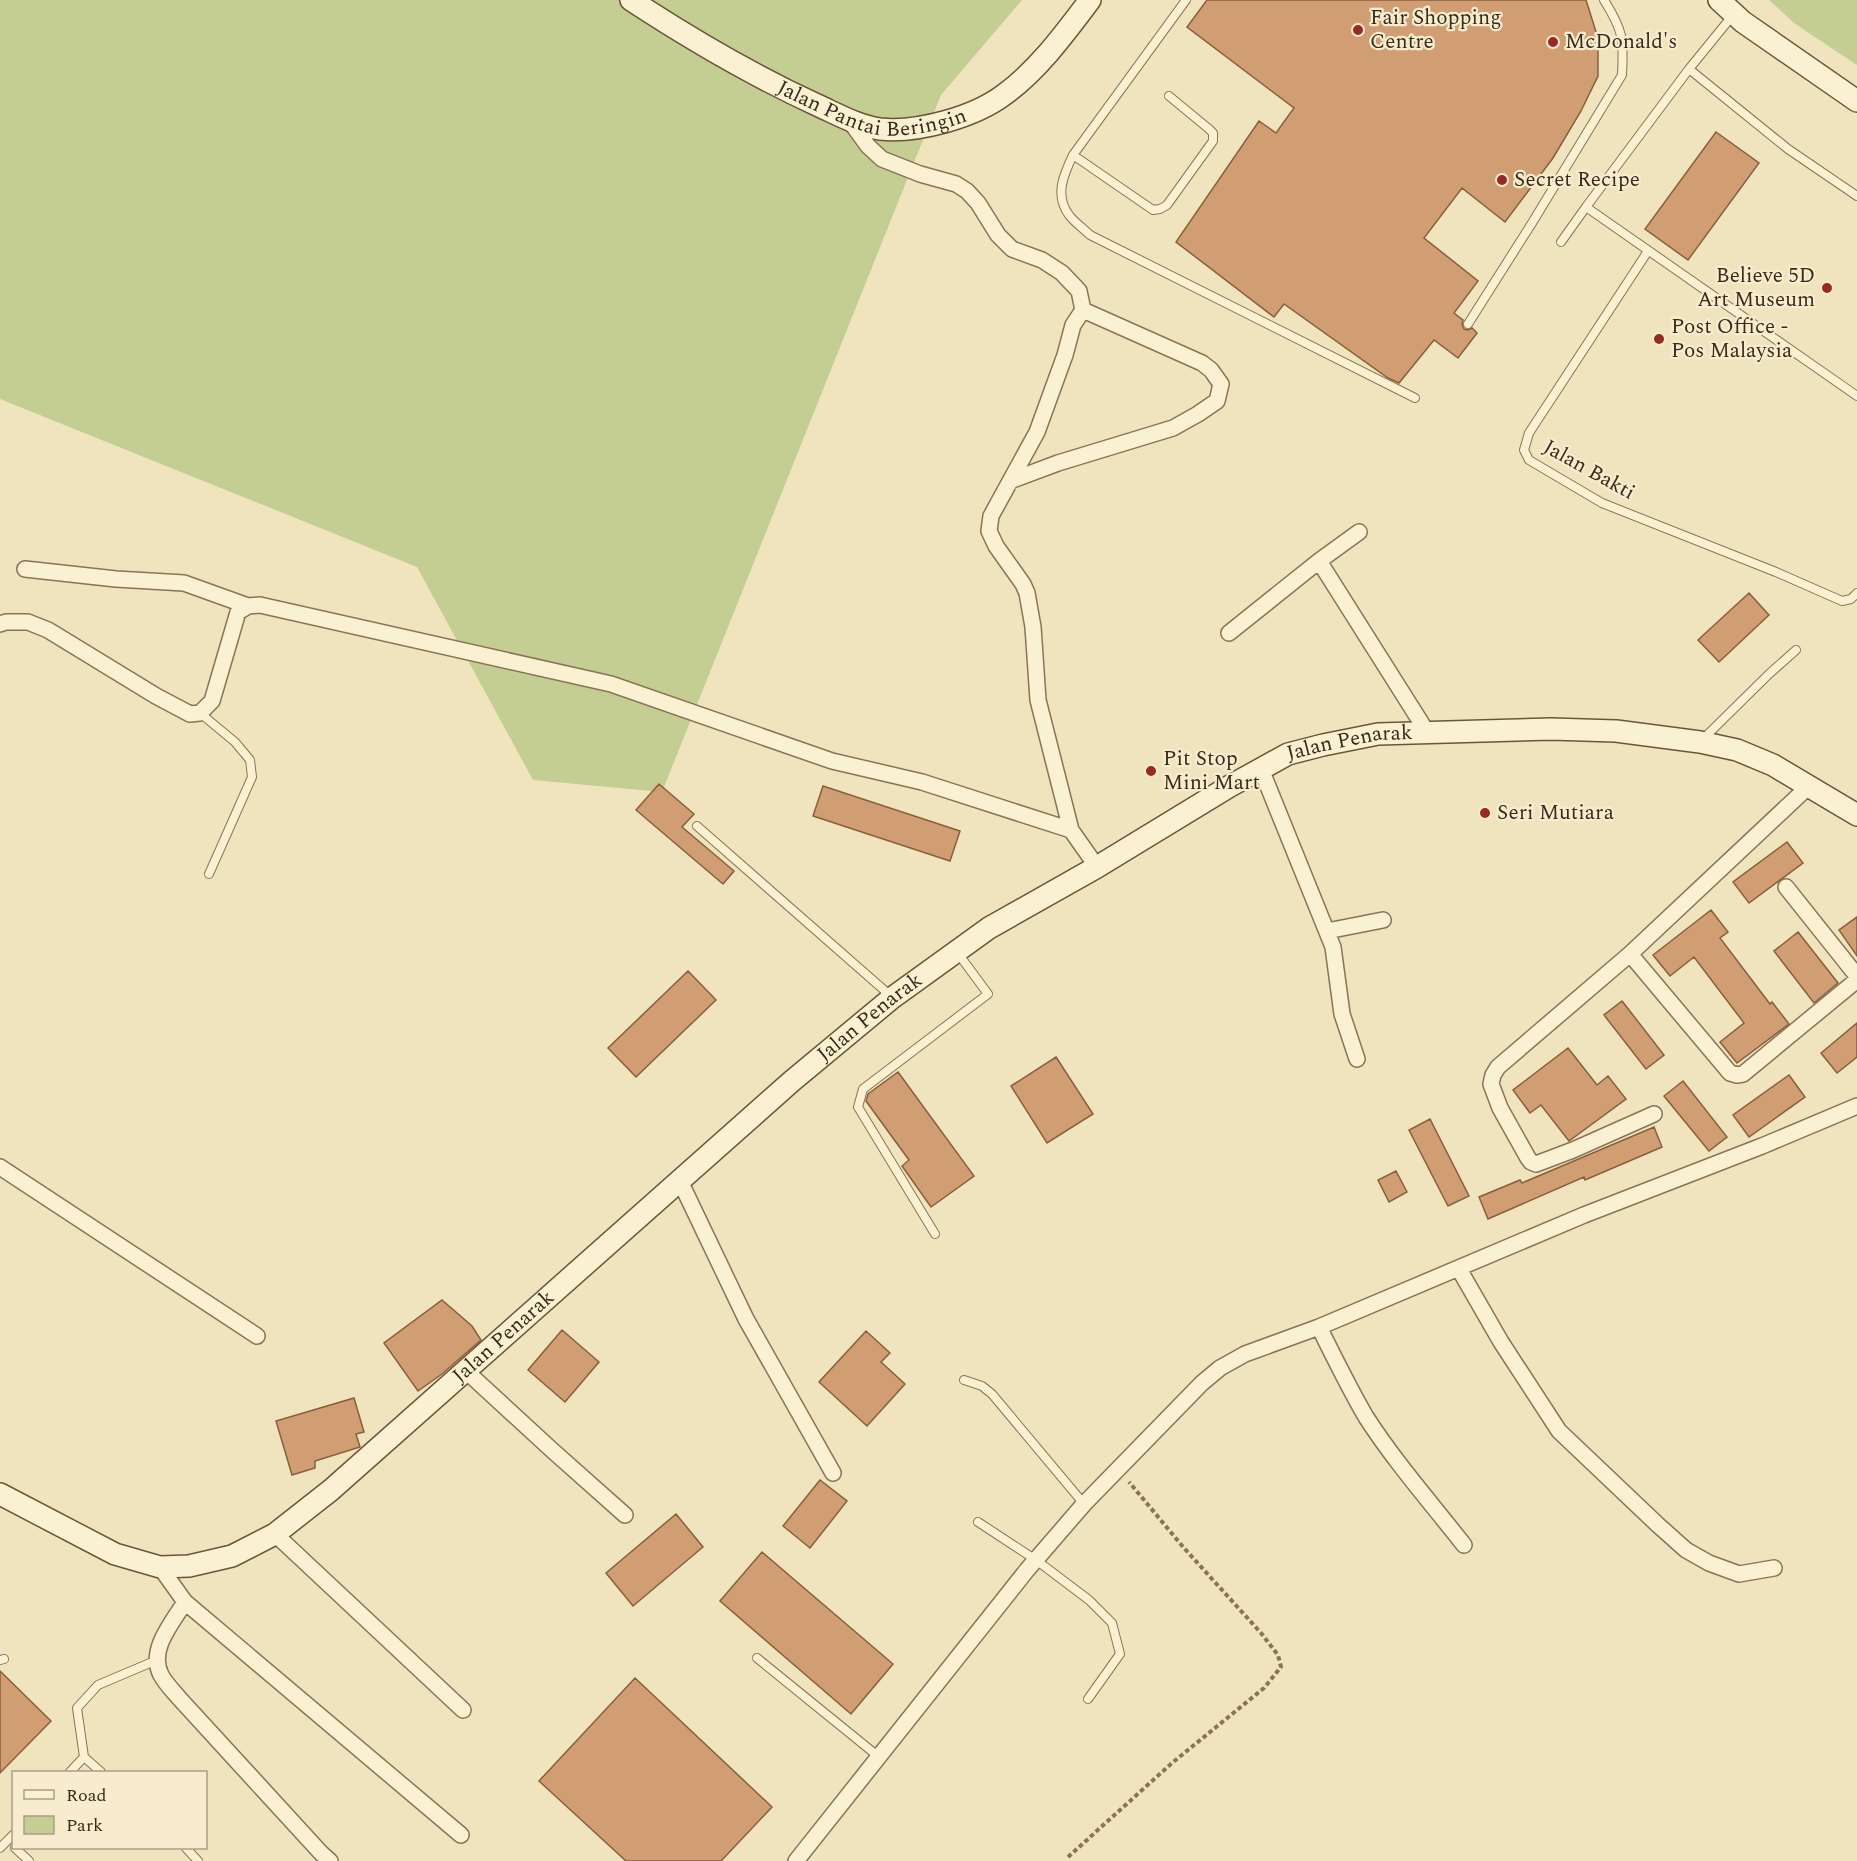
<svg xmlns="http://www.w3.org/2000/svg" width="1857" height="1861" font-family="Spectral,serif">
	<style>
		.green { fill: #c4ce92 }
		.building { fill: #d09e72; stroke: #895e3b; stroke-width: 1.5 }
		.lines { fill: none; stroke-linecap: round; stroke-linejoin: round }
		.lane-casing { stroke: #897456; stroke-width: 10 }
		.street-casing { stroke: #897456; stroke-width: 18 }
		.secondary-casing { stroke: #6b5539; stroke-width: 24 }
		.path { stroke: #897456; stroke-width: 4; stroke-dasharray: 4.5 3; stroke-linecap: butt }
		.lane { stroke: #faf0d2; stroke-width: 8 }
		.street { stroke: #faf0d2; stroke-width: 15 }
		.secondary { stroke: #faf0d2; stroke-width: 21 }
		.poi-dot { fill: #9b2923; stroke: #f7edce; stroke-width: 2 }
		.labels { text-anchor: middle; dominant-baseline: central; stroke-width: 4.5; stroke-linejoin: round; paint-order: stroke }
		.poi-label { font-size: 21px; fill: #382b1b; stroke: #f7edce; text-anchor: start }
		.street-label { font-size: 21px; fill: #382b1b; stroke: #f7edce }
	</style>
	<rect width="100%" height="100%" fill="#f0e4be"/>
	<!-- green -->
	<path class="green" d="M0 0H1022L941 95 662 792 533 780 417 567 0 399Z
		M1769 0H1857V65L1794 23Z"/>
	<!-- building -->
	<path class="building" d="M1207 0H1586L1598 38V76L1581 111 1553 158 1505 222 1462 188 1424 238 1478 281 1454 313 1463 320 1462 324 1464 329 1468 330 1472 328 1477 333 1458 358 1434 340 1399 383 1388 378 1284 304 1274 317 1176 242 1259 121 1276 133 1294 108 1187 27Z
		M1716 132 1759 163 1688 260 1645 229Z
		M1749 593 1769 615 1719 662 1698 640Z
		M659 784 694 814 682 827 734 871 723 884 636 810Z
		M823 786 960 831 950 861 813 816Z
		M1787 842 1803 863 1749 903 1733 882Z
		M1711 910 1728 932 1720 938 1770 1004 1772 1002 1789 1024 1737 1063 1720 1042 1744 1023 1694 957 1670 976 1653 955Z
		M1857 917V956L1839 930Z
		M1798 932 1838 983 1814 1003 1774 951Z
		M688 971 716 1000 636 1077 608 1048Z
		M1622 1001 1664 1055 1646 1069 1604 1015Z
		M1857 1023V1057L1837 1073 1821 1053Z
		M1568 1048 1597 1085 1608 1076 1626 1099 1569 1141 1541 1105 1530 1113 1513 1090Z
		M1056 1057 1093 1114 1047 1143 1011 1086Z
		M898 1072 974 1176 931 1207 902 1166 909 1160 866 1101 868 1094Z
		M1789 1075 1805 1097 1749 1137 1733 1115Z
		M1683 1081 1727 1137 1709 1151 1664 1096Z
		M1430 1119 1469 1196 1448 1206 1409 1130Z
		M1654 1127 1662 1147 1585 1180 1584 1177 1488 1219 1479 1197 1520 1180 1522 1183Z
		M1396 1171 1407 1192 1389 1202 1378 1180Z
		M442 1300 472 1326 481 1340 442 1374 418 1391 384 1343Z
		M562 1330 599 1362 565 1402 528 1370Z
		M866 1331 890 1353 881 1362 905 1384 867 1426 819 1382Z
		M354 1398 364 1432 356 1434 360 1447 315 1461V1468L292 1475 276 1421Z
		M820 1480 847 1501 810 1548 783 1526Z
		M676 1514 703 1547 633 1606 606 1573Z
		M762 1552 893 1664 851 1714 720 1601Z
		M0 1671 51 1721 0 1773Z
		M635 1678 772 1807 721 1861H626L539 1781Z"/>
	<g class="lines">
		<defs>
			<path id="lane" d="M1186 0 1073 155C1064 174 1054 195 1069 215 1074 222 1084 229 1090 235L1415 398
				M1689 69 1788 149 1857 196
				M1073 155 1153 210 1160 209 1167 205 1213 141V133L1209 129 1169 96
				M1586 207 1689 69 1733 15
				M1561 242 1586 207 1857 396
				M1648 251 1529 433 1524 450 1529 460 1602 503 1776 572 1842 601 1851 599 1857 593
				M1468 324 1532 223 1622 75C1624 39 1623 30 1604 0
				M200 713 235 742 250 760 252 777 209 874
				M1702 740 1769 674 1796 650
				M697 826 892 997
				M935 1234 858 1107 863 1089 988 994 957 952
				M964 1380 982 1386 992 1394 1084 1504
				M978 1522 1036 1560 1089 1600 1112 1623 1120 1654 1088 1699
				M757 1658 879 1757
				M0 1660 4 1659
				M70 1772 84 1757
				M101 1772 84 1757 77 1708 98 1685 157 1660
				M0 1848 14 1834
				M15 1848 29 1861
				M186 1848 198 1861"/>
			<path id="street" d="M850 121 868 146 882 159 920 174 956 184 967 191 978 203 998 235 1012 249 1042 260 1062 273 1079 291 1083 310 1073 325 1065 355 1037 432 991 516 989 531 996 546 1023 584 1027 593 1033 627 1038 700 1071 830 1097 867
				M1010 481 1058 463 1173 428 1198 414 1217 401 1221 384 1211 370 1202 363 1083 310
				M1319 561 1427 732
				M25 569 116 579 184 583 248 606
				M0 624 6 622H28L48 630 156 696 190 714 200 713 212 701 238 612 248 606 260 605 611 684 832 761 922 782 1071 830
				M1229 633 1319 561 1359 532
				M1261 769 1333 947 1342 1014 1357 1059
				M1786 887 1857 976
				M1327 931 1383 920
				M1630 954 1730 1073 1737 1075 1743 1074 1857 980
				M1654 1114 1573 1150 1536 1164 1531 1162 1528 1158 1500 1108 1491 1084 1493 1075 1498 1067 1630 954 1809 786
				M0 1167 257 1336
				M680 1181 746 1319 833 1473
				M1459 1269 1501 1342 1559 1431 1658 1525 1686 1550 1709 1563 1739 1574 1774 1568
				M1319 1327C1334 1357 1349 1388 1366 1417 1395 1462 1431 1503 1464 1545
				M466 1371 553 1451 625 1515
				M275 1534 463 1710
				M160 1567 185 1602 461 1835
				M185 1602C172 1623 148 1650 161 1675 166 1684 173 1691 179 1698L321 1853 330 1861
				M796 1861 1027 1570 1084 1504 1202 1383 1220 1368 1245 1354 1319 1327 1584 1215 1762 1146 1857 1106"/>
			<g id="secondary">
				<path id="s1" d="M631 0C689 38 754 76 817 105 837 114 858 126 880 129 918 133 975 117 1005 94 1039 69 1065 33 1090 0"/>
				<path d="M1719 0 1743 22 1857 101"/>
				<path id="s2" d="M0 1494 115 1554 160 1567 189 1566 232 1556 275 1534 331 1490 792 1081 892 998 989 928 1097 867 1230 786 1288 754 1323 745 1378 734 1551 729 1616 731 1700 742 1737 750 1773 765 1857 815"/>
			</g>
		</defs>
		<!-- lane casing -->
		<use href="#lane" class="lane-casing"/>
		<!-- street casing -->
		<use href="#street" class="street-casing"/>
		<!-- secondary casing -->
		<use href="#secondary" class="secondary-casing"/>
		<!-- path -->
		<path class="path" d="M1068 1857 1172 1763 1264 1688 1281 1667 1278 1655 1261 1633 1184 1548 1129 1482"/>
		<!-- lane -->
		<use href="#lane" class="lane"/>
		<!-- street -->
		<use href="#street" class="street"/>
		<!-- secondary -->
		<use href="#secondary" class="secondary"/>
	</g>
	<!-- markers -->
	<g class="poi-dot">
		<circle cx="1358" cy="30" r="6"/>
		<circle cx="1553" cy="42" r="6"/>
		<circle cx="1502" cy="180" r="6"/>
		<circle cx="1827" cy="288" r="6"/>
		<circle cx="1659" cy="339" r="6"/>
		<circle cx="1151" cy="771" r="6"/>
		<circle cx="1485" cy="813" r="6"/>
	</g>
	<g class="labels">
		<!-- poi labels -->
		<g class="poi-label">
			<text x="1370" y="18">Fair Shopping<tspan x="1370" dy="24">Centre</tspan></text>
			<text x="1565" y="42">McDonald's</text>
			<text x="1514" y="180">Secret Recipe</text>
			<text x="1815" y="276" text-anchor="end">Believe 5D<tspan x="1815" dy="24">Art Museum</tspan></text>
			<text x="1671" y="327">Post Office -<tspan x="1671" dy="24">Pos Malaysia</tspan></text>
			<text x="1163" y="759">Pit Stop<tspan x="1163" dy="24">Mini Mart</tspan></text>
			<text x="1497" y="813">Seri Mutiara</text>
		</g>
		<!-- street labels -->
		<g class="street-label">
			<text stroke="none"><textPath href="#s1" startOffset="270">Jalan Pantai Beringin</textPath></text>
			<text transform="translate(1589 470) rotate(29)">Jalan Bakti</text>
			<text stroke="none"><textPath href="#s2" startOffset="1644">Jalan Penarak</textPath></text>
			<text stroke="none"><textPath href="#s2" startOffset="1086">Jalan Penarak</textPath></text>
			<text stroke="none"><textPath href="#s2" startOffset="600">Jalan Penarak</textPath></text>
		</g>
	</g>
	<!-- legend -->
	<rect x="12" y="1771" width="195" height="78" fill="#f7edce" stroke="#ab9f86" stroke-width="1.5"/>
	<rect x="24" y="1790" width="30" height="9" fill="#faf0d2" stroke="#ab9f86" stroke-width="1.5"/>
	<text x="66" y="1801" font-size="18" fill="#382b1b">Road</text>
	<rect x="24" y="1816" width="30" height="18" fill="#c4ce92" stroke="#ab9f86" stroke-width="1.5"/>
	<text x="66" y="1831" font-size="18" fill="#382b1b">Park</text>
</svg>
